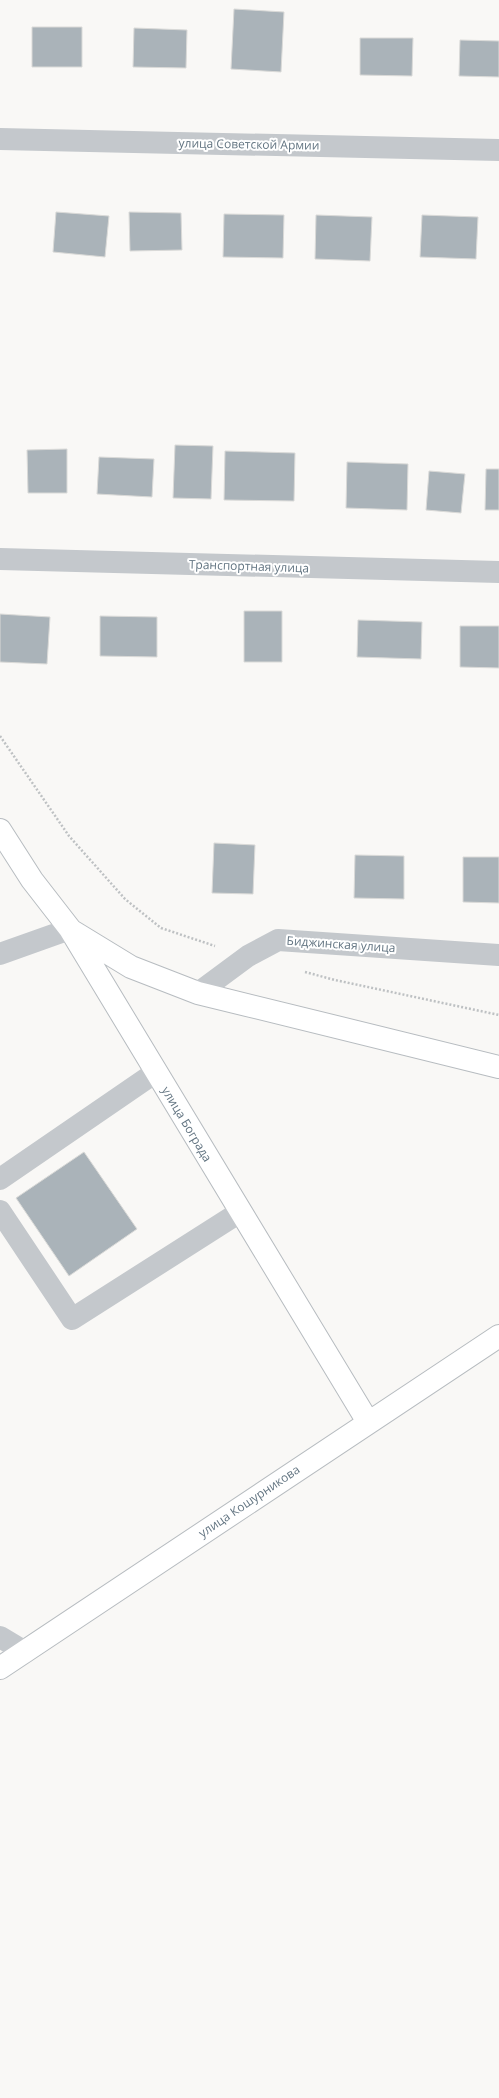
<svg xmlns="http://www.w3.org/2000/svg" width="499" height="2098" font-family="'Open Sans',sans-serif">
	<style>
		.building { fill: #aab3b9; stroke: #dadad8 }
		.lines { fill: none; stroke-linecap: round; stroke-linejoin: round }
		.major-casing { stroke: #b7bcc0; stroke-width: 24 }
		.path { stroke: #bec1c3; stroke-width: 2.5; stroke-dasharray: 2 2; stroke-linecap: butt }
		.minor { stroke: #c4c8cc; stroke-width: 22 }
		.major { stroke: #fff; stroke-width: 22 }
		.labels { text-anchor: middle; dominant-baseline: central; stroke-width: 4; stroke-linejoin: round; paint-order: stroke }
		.street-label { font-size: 12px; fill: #637582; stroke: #fff }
	</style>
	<rect width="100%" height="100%" fill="#f9f8f6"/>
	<!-- building -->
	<path class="building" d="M234 9 284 12 281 72 231 69Z
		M32 27H82V67H32Z
		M134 28 187 30 186 68 133 67Z
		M360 38H413L412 76 360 75Z
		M460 40 499 41V77L459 76Z
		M56 212 109 216 105 257 53 252Z
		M129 212 181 213 182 250 130 251Z
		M224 214 284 215 283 258 223 257Z
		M316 215 372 217 370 261 315 259Z
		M422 215 478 217 476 259 420 257Z
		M175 445 213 446 211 499 173 498Z
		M67 449V493H28L27 450Z
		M225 451 295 453 294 501 224 500Z
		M99 457 154 459 152 497 97 494Z
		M347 462 408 464 407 510 346 508Z
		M486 469H499V510H485Z
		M429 471 465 474 461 513 426 510Z
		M244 611H282V662H244Z
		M0 614 50 617 47 664 0 662Z
		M100 616 157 617V657L100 656Z
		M358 620 422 622 421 659 357 657Z
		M460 626H499V668L460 667Z
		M214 843 255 845 253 894 212 893Z
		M355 855 404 856V899L354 898Z
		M463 857H499V903L463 902Z
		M84 1152 137 1229 69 1276 16 1198Z"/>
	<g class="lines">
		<defs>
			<path id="major" d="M0 830 32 880 70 929 368 1422
				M72 931 131 967 198 993 499 1067
				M0 1668 499 1336"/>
		</defs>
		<!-- major casing -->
		<use href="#major" class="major-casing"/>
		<!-- path -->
		<path class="path" d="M0 736 69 836 125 899 161 928 215 946
			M305 972 335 980 499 1015"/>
		<!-- minor -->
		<path class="minor" d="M0 139 499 150
			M0 559 499 572
			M0 954 70 929
			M198 993 248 956 278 940 499 955
			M0 1179 156 1072
			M0 1211 72 1319 240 1212
			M0 1637 25 1652"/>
		<!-- major -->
		<use href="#major" class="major"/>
	</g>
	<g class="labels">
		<!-- street labels -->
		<g class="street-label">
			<text transform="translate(249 144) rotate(1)">улица Советской Армии</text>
			<text transform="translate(249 566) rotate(2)">Транспортная улица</text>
			<text transform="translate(341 944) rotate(4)">Биджинская улица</text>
			<text transform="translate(187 1124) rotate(59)">улица Бограда</text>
			<text transform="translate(249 1501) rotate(-34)">улица Кошурникова</text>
		</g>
	</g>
</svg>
